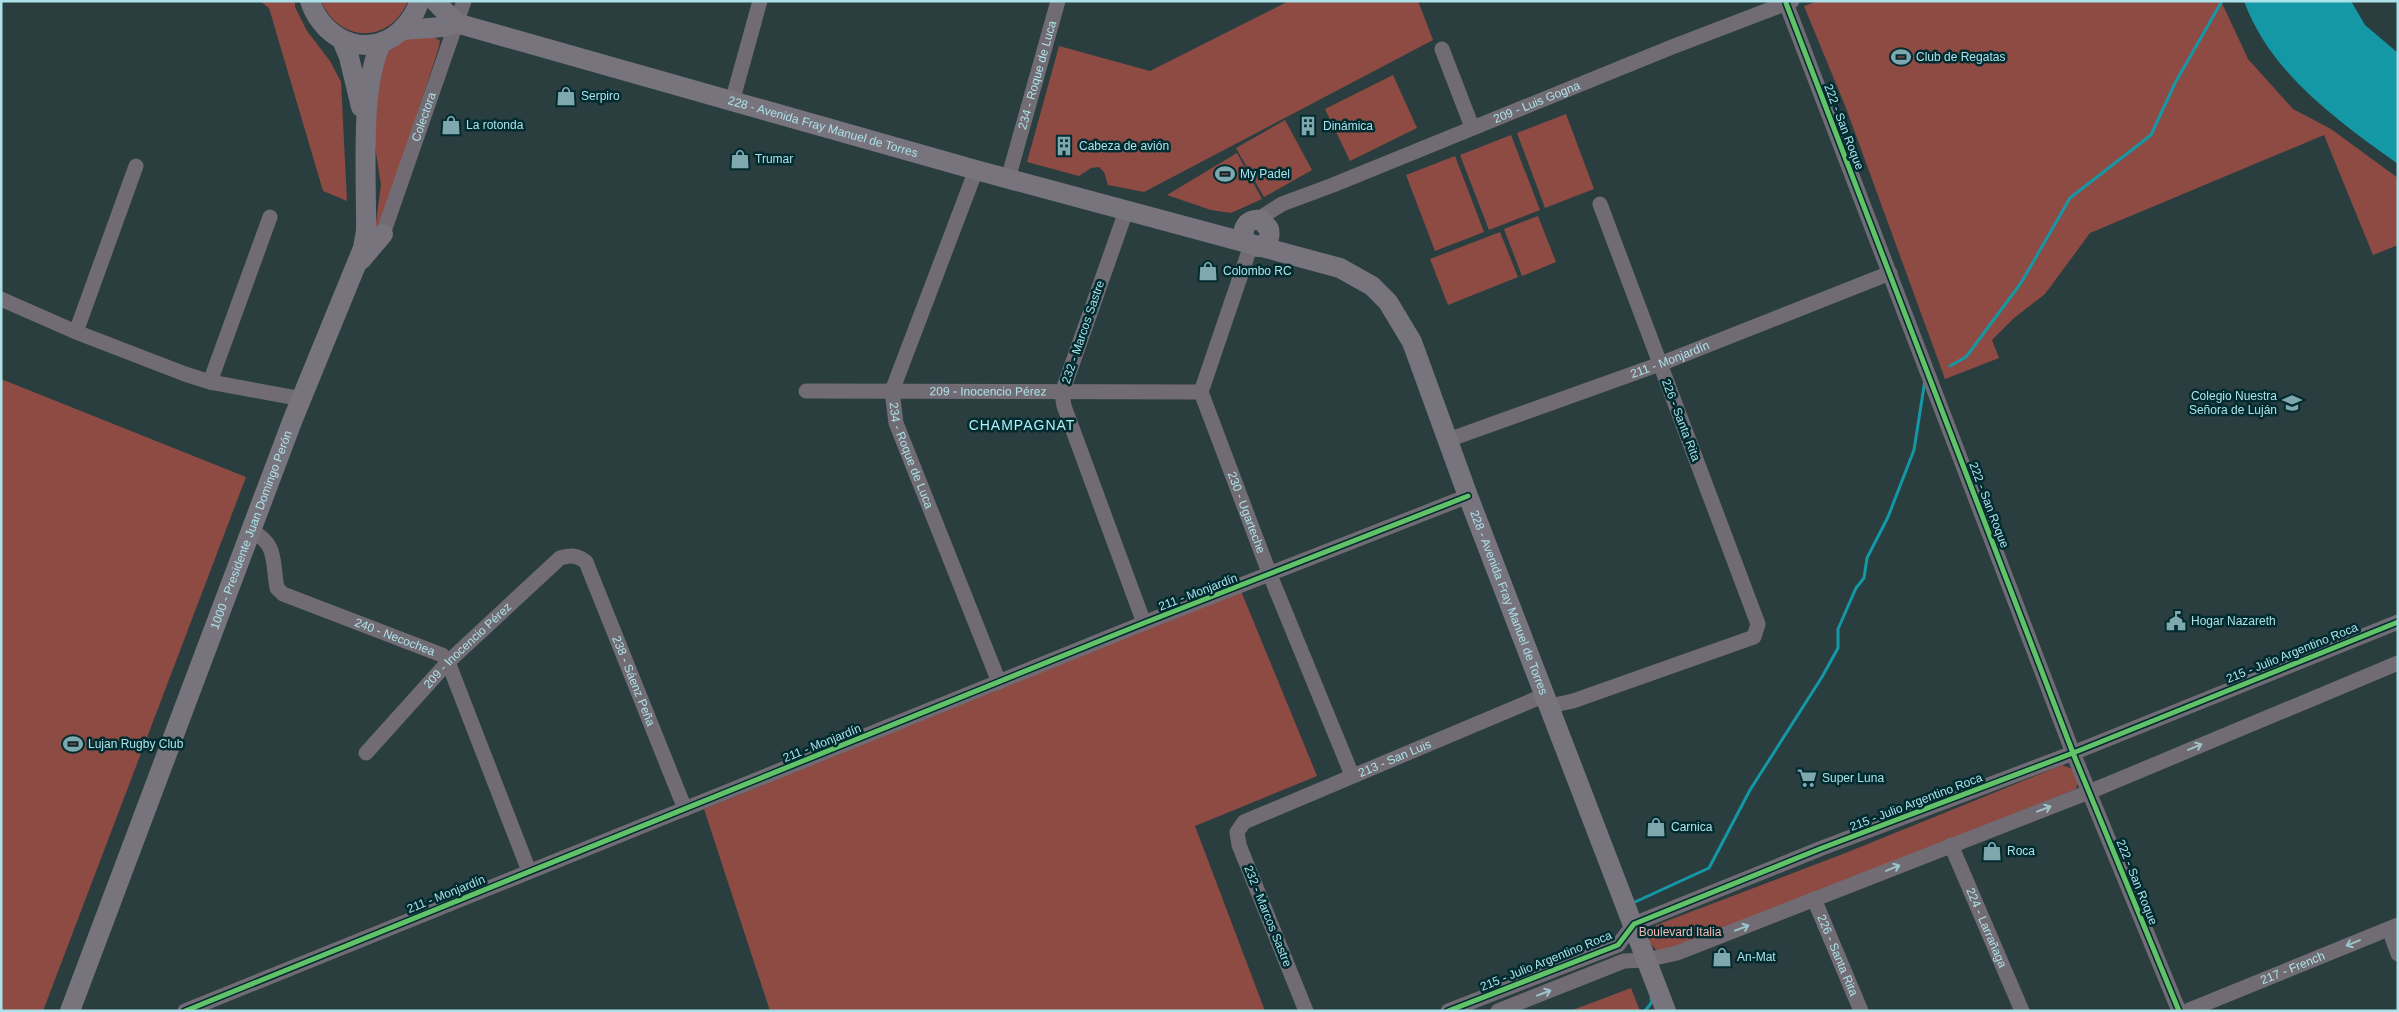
<svg xmlns="http://www.w3.org/2000/svg" width="2399" height="1012" font-family="Helvetica,sans-serif">
	<style>
		.green { fill: #8d4b44 }
		.water { fill: #1498a6 }
		.lines { fill: none; stroke-linecap: round; stroke-linejoin: round }
		.stream { stroke: #1498a6; stroke-width: 3 }
		.minor { stroke: #716c74; stroke-width: 15 }
		.major { stroke: #78747e; stroke-width: 20 }
		.cycleway-casing { stroke: #022b30; stroke-width: 8 }
		.cycleway { stroke: #61c268; stroke-width: 5 }
		.oneway { stroke: #9dc4cb }
		.labels { text-anchor: middle; dominant-baseline: central; stroke-width: 5; stroke-linejoin: round; paint-order: stroke }
		.poi-label { font-size: 12px; fill: #ace1e8; stroke: #022b30; text-anchor: start }
		.street-label { font-size: 12px; fill: #ace1e8; stroke: #022b30 }
		.park-label { font-size: 12px; fill: #f2bab2; stroke: #022b30 }
		.neighbourhood-label { font-size: 14px; letter-spacing: 1px; fill: #aeeff8; stroke: #022b30 }
	</style>
	<rect width="100%" height="100%" fill="#2a3e40"/>
	<!-- green -->
	<path class="green" d="M260 1H295V7L307 31 330 61 341 82 347 201 323 191 269 8Z
		M321 1H408C390 44 340 44 321 1Z
		M1289 1H1418L1433 40 1144 192 1108 185 1104 172 1099 167 1091 168 1079 176 1027 162 1059 46 1150 71Z
		M1818 1H2221L2248 59 2293 109 2331 129 2398 178V245L2373 255 2324 135 2090 233 2045 294 2014 318 1992 340 1999 358 1945 379 1846 108 1804 6Z
		M432 35 440 41 438 50 378 234 375 229 381 185 373 133 376 72 395 40Z
		M1393 75 1417 128 1350 161 1325 109Z
		M1566 114 1594 189 1545 208 1517 133Z
		M1285 120 1312 170 1264 197 1236 148Z
		M1511 135 1540 210 1489 230 1460 155Z
		M1237 153 1262 199 1231 213 1211 210 1167 195Z
		M1455 156 1484 232 1435 251 1406 175Z
		M1538 216 1556 262 1522 276 1504 229Z
		M1500 232 1518 277 1448 305 1430 259Z
		M1 379 246 477 43 1011H1Z
		M1241 591 1317 776 1195 826 1265 1011H770L704 809Z
		M2062 765 2073 769 2078 783 2076 789 1672 951 1658 952 1649 942 1650 933 1656 925 1843 854Z
		M1631 988 1640 1011H1570Z"/>
	<!-- water -->
	<path class="water" d="M2244 1H2351L2365 25 2398 53V164C2338 121 2270 73 2244 1Z"/>
	<g class="lines">
		<!-- stream -->
		<path class="stream" d="M1950 366 1966 357 2021 283 2070 198 2151 135 2175 83 2222 1
			M1635 902 1709 868 1750 790 1822 677 1838 648V629L1856 588 1864 578 1867 558 1888 517 1914 450 1925 380
			M1645 1011 1652 1002 1651 999"/>
		<!-- minor -->
		<g class="minor">
			<path d="M1786 3 2073 753 2179 1011"/>
			<path d="M1442 49 1472 127"/>
			<path d="M732 102 760 1"/>
			<path id="s1" d="M976 170 892 391 896 423 999 682"/>
			<path id="s2" d="M1008 179 1058 1"/>
			<path d="M1126 211 1062 393 1064 406 1144 623"/>
			<path id="s3" d="M1257 220 1282 204 1333 185 1672 47 1792 1"/>
			<path id="s4" d="M383 234 464 1"/>
			<path id="s5" d="M1251 245 1201 392 1270 575 1352 775"/>
			<path d="M1 299 76 332 185 374 210 382 302 399"/>
			<path d="M76 332 136 166"/>
			<path d="M210 382 270 217"/>
			<path id="s6" d="M806 391 1201 392"/>
			<path id="s7" d="M1448 440 1660 364 1890 273"/>
			<path id="s8" d="M252 531C278 545 272 562 277 588L283 594 442 655 448 662 529 871"/>
			<path d="M1550 706 1573 701 1754 637 1758 624 1600 204"/>
			<path id="s9" d="M366 753 448 662 560 558C571 555 577 555 586 562L685 809"/>
			<path id="s10" d="M1951 845 2022 1011"/>
			<path id="s11" d="M1814 899 1861 1011"/>
			<path d="M2389 929 2398 954"/>
			<path d="M185 1011 1144 623 1468 496"/>
			<path id="s12" d="M1306 1011 1239 845 1237 832 1244 822 1545 695"/>
			<path d="M1448 1011 1618 945 1634 924 1822 848 2073 753 2398 622"/>
			<path d="M1498 1011 1624 961 1646 960 1677 953 2089 792 2398 663"/>
			<path id="s13" d="M2187 1011 2398 925"/>
		</g>
		<!-- major -->
		<g class="major">
			<path d="M310 1C324 44 375 62 406 25 412 18 417 10 419 1"/>
			<path d="M435 1 456 23"/>
			<path id="s14" d="M402 30 443 27 456 23 976 170 1340 268 1372 286 1388 302 1412 342 1468 496 1666 1011"/>
			<path d="M342 40 349 57 361 107"/>
			<path d="M1246 242C1240 230 1246 218 1261 220L1269 229C1271 238 1267 244 1258 247"/>
			<path d="M361 260 383 234"/>
			<path id="s15" d="M70 1011 293 419 363 248 366 231C367 180 359 85 382 42"/>
		</g>
		<defs>
			<path id="cycleway" d="M1786 3 2073 753 2179 1011
				M185 1011 1144 623 1468 496
				M1448 1011 1618 945 1634 924 1822 848 2073 753 2398 622"/>
		</defs>
		<!-- cycleway casing -->
		<use href="#cycleway" class="cycleway-casing"/>
		<!-- cycleway -->
		<use href="#cycleway" class="cycleway"/>
	</g>
	<!-- one-way arrows -->
	<defs><path id="oneway-shaft" d="M-6 0H5M1.5-3L5.5 0L1.5 3" fill="none" stroke-width="1.6" stroke-linecap="round" stroke-linejoin="round" transform="scale(1.25)"/></defs>
	<g class="oneway">
		<use href="#oneway-shaft" transform="translate(2195 747) rotate(-23)"/>
		<use href="#oneway-shaft" transform="translate(2044 809) rotate(-21)"/>
		<use href="#oneway-shaft" transform="translate(1893 868) rotate(-22)"/>
		<use href="#oneway-shaft" transform="translate(1742 928) rotate(-21)"/>
		<use href="#oneway-shaft" transform="translate(2353 943) rotate(158)"/>
		<use href="#oneway-shaft" transform="translate(1544 993) rotate(-21)"/>
	</g>
	<!-- icons -->
	<defs>
		<symbol id="stadium-bare" viewBox="-9 -9 18 18"><path d="M0-5a6.5 5 0 1 0 0 10a6.5 5 0 1 0 0-10ZM-3.5-1.8h7v3.6h-7Z" fill="#7ea8ad" stroke="#022b30" stroke-width="2.5" paint-order="stroke"/></symbol>
		<symbol id="shop-bare" viewBox="-9 -9 18 18"><path d="M-5-2.5h2.3a2.7 3.5 0 0 1 5.4 0H5L5.5 6h-11ZM-1.5-2.5h3a1.5 2.3 0 0 0-3 0Z" fill="#7ea8ad" stroke="#022b30" stroke-width="2.5" paint-order="stroke"/></symbol>
		<symbol id="building-bare" viewBox="-9 -9 18 18"><path d="M-4-6H4V6H1V3H-1V6H-4ZM-2.5-4.3h1.7v1.8h-1.7ZM.8-4.3h1.7v1.8H.8ZM-2.5-1h1.7V.8h-1.7ZM.8-1h1.7V.8H.8Z" fill="#7ea8ad" stroke="#022b30" stroke-width="2.5" paint-order="stroke"/></symbol>
		<symbol id="school-bare" viewBox="-9 -9 18 18"><path d="M0-5L7-2L0 1L-7-2ZM-4 1L0 2.5L4 1V4Q0 6-4 4Z" fill="#7ea8ad" stroke="#022b30" stroke-width="2.5" paint-order="stroke"/></symbol>
		<symbol id="civic-bare" viewBox="-9 -9 18 18"><path d="M-.6-6.5H3V-4.5H.6V-3L4-1V1h2V6H-6V1h2V-1L-.6-3ZM-1.2 2.5V6h2.4V2.5Z" fill="#7ea8ad" stroke="#022b30" stroke-width="2.5" paint-order="stroke"/></symbol>
		<symbol id="supermarket-bare" viewBox="-9 -9 18 18"><path d="M-6-5.5h2.5l.6 2H6L4.5 2H-2.5L-4.4-4H-6ZM-1.5 3.2a1.3 1.3 0 1 0 .1 0ZM3 3.2a1.3 1.3 0 1 0 .1 0Z" fill="#7ea8ad" stroke="#022b30" stroke-width="2.5" paint-order="stroke"/></symbol>
	</defs>
	<g fill-rule="evenodd">
		<use href="#stadium-bare" x="1887" y="43" width="28" height="28"/>
		<use href="#shop-bare" x="552" y="82" width="28" height="28"/>
		<use href="#shop-bare" x="437" y="111" width="28" height="28"/>
		<use href="#building-bare" x="1294" y="112" width="28" height="28"/>
		<use href="#building-bare" x="1050" y="132" width="28" height="28"/>
		<use href="#shop-bare" x="726" y="145" width="28" height="28"/>
		<use href="#stadium-bare" x="1211" y="160" width="28" height="28"/>
		<use href="#shop-bare" x="1194" y="257" width="28" height="28"/>
		<use href="#school-bare" x="2278" y="389" width="28" height="28"/>
		<use href="#civic-bare" x="2162" y="607" width="28" height="28"/>
		<use href="#stadium-bare" x="59" y="730" width="28" height="28"/>
		<use href="#supermarket-bare" x="1793" y="764" width="28" height="28"/>
		<use href="#shop-bare" x="1642" y="813" width="28" height="28"/>
		<use href="#shop-bare" x="1978" y="837" width="28" height="28"/>
		<use href="#shop-bare" x="1708" y="943" width="28" height="28"/>
	</g>
	<g class="labels">
		<!-- poi labels -->
		<g class="poi-label">
			<text x="1916" y="57">Club de Regatas</text>
			<text x="581" y="96">Serpiro</text>
			<text x="466" y="125">La rotonda</text>
			<text x="1323" y="126">Dinámica</text>
			<text x="1079" y="146">Cabeza de avión</text>
			<text x="755" y="159">Trumar</text>
			<text x="1240" y="174">My Padel</text>
			<text x="1223" y="271">Colombo RC</text>
			<text x="2277" y="396" text-anchor="end">Colegio Nuestra<tspan x="2277" dy="14">Señora de Luján</tspan></text>
			<text x="2191" y="621">Hogar Nazareth</text>
			<text x="88" y="744">Lujan Rugby Club</text>
			<text x="1822" y="778">Super Luna</text>
			<text x="1671" y="827">Carnica</text>
			<text x="2007" y="851">Roca</text>
			<text x="1737" y="957">An-Mat</text>
		</g>
		<!-- street labels -->
		<g class="street-label">
			<text stroke="none"><textPath href="#s2" startOffset="108">234 - Roque de Luca</textPath></text>
			<text stroke="none"><textPath href="#s3" startOffset="304">209 - Luis Gogna</textPath></text>
			<text stroke="none"><textPath href="#s4" startOffset="124">Colectora</textPath></text>
			<text stroke="none"><textPath href="#s14" startOffset="436">228 - Avenida Fray Manuel de Torres</textPath></text>
			<text transform="translate(1844 127) rotate(69)">222 - San Roque</text>
			<text transform="translate(1083 332) rotate(-71)">232 - Marcos Sastre</text>
			<text stroke="none"><textPath href="#s7" startOffset="236">211 - Monjardín</textPath></text>
			<text stroke="none"><textPath href="#s6" startOffset="182">209 - Inocencio Pérez</textPath></text>
			<text transform="translate(1681 420) rotate(69)">226 - Santa Rita</text>
			<text stroke="none"><textPath href="#s1" startOffset="304">234 - Roque de Luca</textPath></text>
			<text transform="translate(1989 505) rotate(69)">222 - San Roque</text>
			<text stroke="none"><textPath href="#s5" startOffset="284">230 - Ugarteche</textPath></text>
			<text stroke="none"><textPath href="#s15" startOffset="514">1000 - Presidente Juan Domingo Perón</textPath></text>
			<text transform="translate(1198 592) rotate(-21)">211 - Monjardín</text>
			<text stroke="none"><textPath href="#s14" startOffset="1356">228 - Avenida Fray Manuel de Torres</textPath></text>
			<text stroke="none"><textPath href="#s8" startOffset="194">240 - Necochea</textPath></text>
			<text stroke="none"><textPath href="#s9" startOffset="148">209 - Inocencio Pérez</textPath></text>
			<text transform="translate(2292 653) rotate(-22)">215 - Julio Argentino Roca</text>
			<text stroke="none"><textPath href="#s9" startOffset="431">238 - Sáenz Peña</textPath></text>
			<text transform="translate(822 743) rotate(-22)">211 - Monjardín</text>
			<text stroke="none"><textPath href="#s12" startOffset="368">213 - San Luis</textPath></text>
			<text transform="translate(1916 802) rotate(-21)">215 - Julio Argentino Roca</text>
			<text transform="translate(2137 882) rotate(68)">222 - San Roque</text>
			<text transform="translate(446 894) rotate(-22)">211 - Monjardín</text>
			<text transform="translate(1268 916) rotate(68)">232 - Marcos Sastre</text>
			<text stroke="none"><textPath href="#s10" startOffset="90">224 - Larrañaga</textPath></text>
			<text stroke="none"><textPath href="#s11" startOffset="61">226 - Santa Rita</textPath></text>
			<text transform="translate(1546 961) rotate(-22)">215 - Julio Argentino Roca</text>
			<text stroke="none"><textPath href="#s13" startOffset="114">217 - French</textPath></text>
		</g>
		<!-- park labels -->
		<g class="park-label">
			<text x="1680" y="932">Boulevard Italia</text>
		</g>
		<!-- neighbourhood labels -->
		<g class="neighbourhood-label">
			<text x="1022" y="425">CHAMPAGNAT</text>
		</g>
	</g>
	<!-- border -->
	<rect width="2399" height="1012" fill="none" stroke="#ace1e8" stroke-width="5"/>
</svg>
